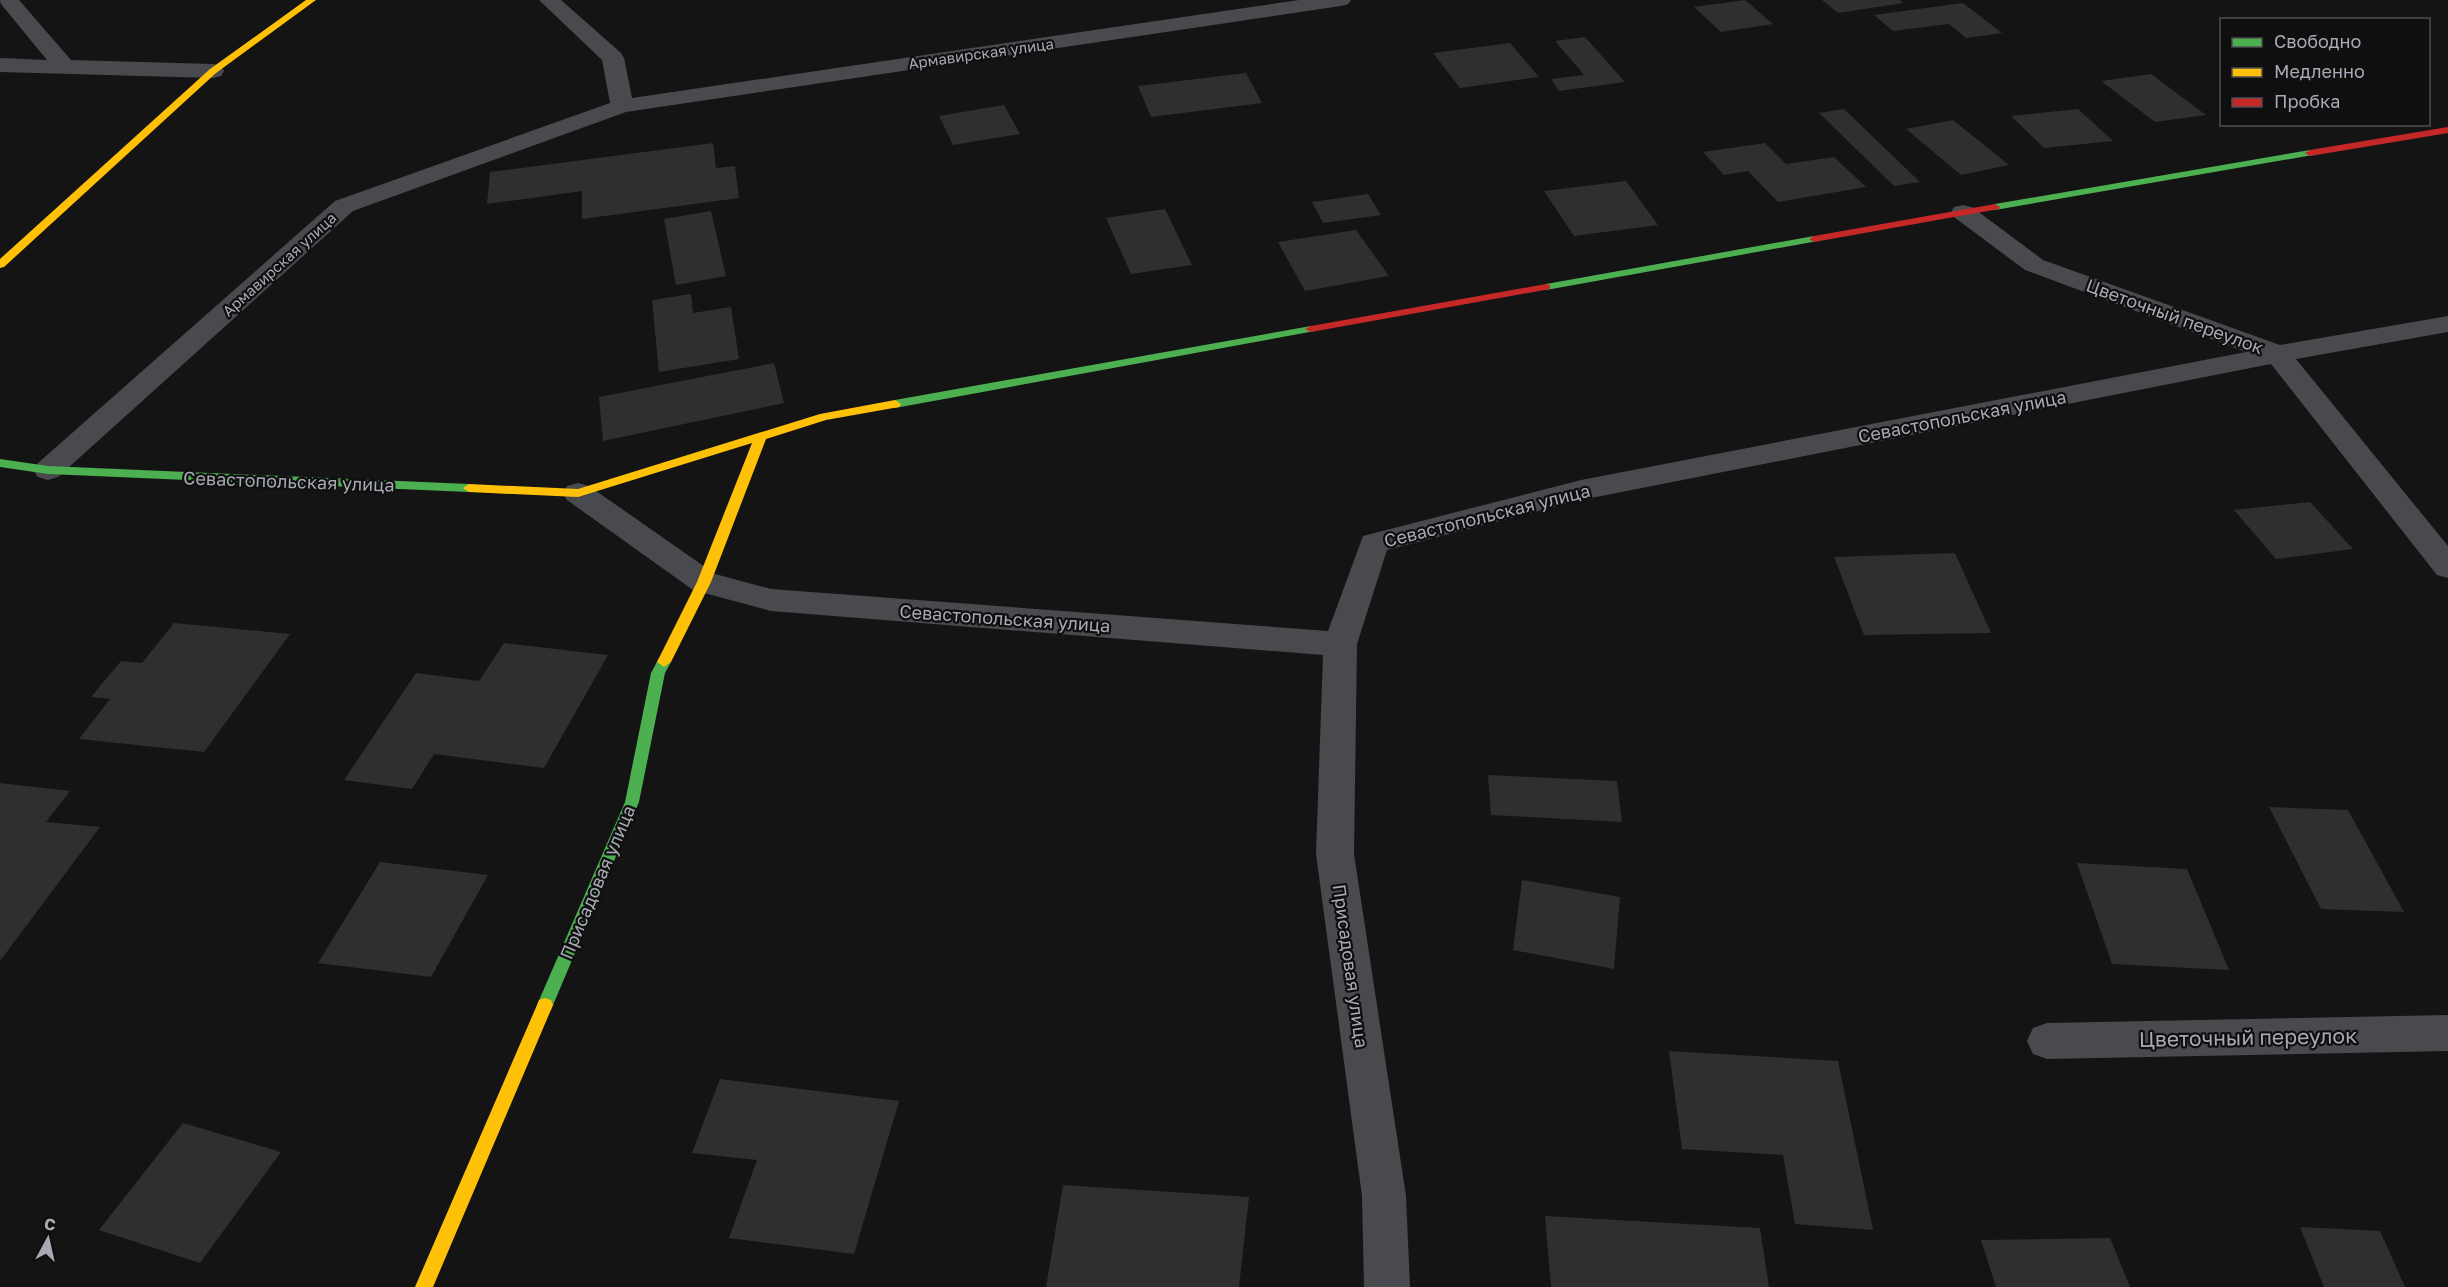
<svg xmlns="http://www.w3.org/2000/svg" width="2448" height="1287" font-family="'Golos Text',sans-serif">
	<style>
		.building { fill: #2f2f30 }
		.lines { fill: none; stroke-linecap: round; stroke-linejoin: round }
		.lane { fill: #494a4d; fill-rule: evenodd }
		.street { fill: #494a4d; fill-rule: evenodd }
		.fast { fill: #4caf50; fill-rule: evenodd }
		.slow { fill: #ffc107; fill-rule: evenodd }
		.jam { fill: #c62828; fill-rule: evenodd }
		.labels { text-anchor: middle; dominant-baseline: central; stroke-width: 4.5; stroke-linejoin: round; paint-order: stroke }
		.far-street-label { font-size: 15px; fill: #a7aab4; stroke: #0f0f10 }
		.street-label { font-size: 18px; fill: #a7aab4; stroke: #0f0f10 }
		.near-street-label { font-size: 21px; fill: #a7aab4; stroke: #0f0f10 }
	</style>
	<rect width="100%" height="100%" fill="#141415"/>
	<!-- building -->
	<path class="building" d="M1745 0 1773 24 1721 32 1694 7Z
		M1822 0H1900L1903 3 1838 13Z
		M1963 3 2002 33 1966 38 1949 24 1893 31 1874 15Z
		M1585 37 1625 82 1559 91 1551 79 1584 75 1555 41Z
		M1510 43 1539 77 1460 88 1433 53Z
		M1246 73 1262 103 1151 117 1138 86Z
		M2151 74 2206 115 2155 122 2101 81Z
		M1004 105 1020 134 953 145 939 116Z
		M1844 109 1920 182 1894 186 1819 113Z
		M2078 109 2113 141 2044 148 2011 116Z
		M1953 120 2009 165 1961 175 1906 129Z
		M713 143 716 168 735 166 739 198 582 219V191L487 204 490 172Z
		M1765 143 1786 164 1834 157 1866 187 1778 202 1748 171 1724 175 1703 152Z
		M1626 181 1658 225 1574 236 1544 191Z
		M1368 194 1381 215 1323 223 1312 202Z
		M1165 209 1192 265 1131 274 1106 218Z
		M711 211 726 276 676 285 664 219Z
		M1356 230 1389 276 1305 291 1278 242Z
		M691 294 693 313 731 307 739 359 659 372 652 300Z
		M774 363 784 403 603 441 599 397Z
		M2310 502 2353 549 2276 559 2234 510Z
		M1955 553 1991 633 1864 635 1834 557Z
		M174 623 290 634 204 752 79 739 110 699 91 697 121 661 142 663Z
		M504 643 608 655 544 768 434 754 412 789 344 780 416 673 479 681Z
		M1488 775 1617 781 1622 822 1491 815Z
		M0 783 70 791 46 822 100 827 0 961Z
		M2269 807 2348 810 2404 912 2321 909Z
		M380 862 488 875 431 977 318 963Z
		M2077 863 2187 869 2229 970 2112 964Z
		M1522 880 1620 897 1614 969 1513 950Z
		M1669 1051 1838 1061 1873 1230 1795 1224 1783 1155 1682 1149Z
		M720 1079 899 1101 854 1254 729 1238 757 1160 692 1153Z
		M183 1123 281 1152 200 1263 99 1230Z
		M1063 1185 1249 1197 1239 1287H1046Z
		M1545 1216 1760 1228 1769 1287H1551Z
		M2300 1227 2380 1231 2405 1287H2324Z
		M2110 1238 2130 1287H1996L1981 1240Z"/>
	<g class="lines">
		<!-- lane -->
		<path class="lane" d="M0 0H19L71 60 213 64 221 66 224 71 221 76 213 78 0 72V58L47 60 1 4Z"/>
		<!-- street -->
		<path class="street" d="M539 0H561L621 53 624 58 632 98 1299 0H1351L1348 4 1341 6 626 112 353 211 58 477 48 480 38 477 33 470 38 463 335 201 610 103 602 60Z
			M1963 205 1972 207 2043 260 2280 345 2448 316V332L2296 359 2448 546V578L2437 575 2271 364 1581 500 1387 550 1357 644 1354 854 1406 1196 1410 1287H1364L1362 1196 1316 854 1323 655 771 611 693 590 567 500 563 493 567 486 578 483 589 486 715 574 771 589 1328 631 1363 536 1581 480 2246 352 2025 270 1954 217 1951 212 1954 207Z
			M2448 1015V1051L2047 1059 2033 1054 2027 1041 2033 1028 2047 1023Z"/>
		<!-- fast -->
		<path class="fast" d="M2310 150 2313 151V155L1995 210 1990 207 1995 204Z
			M1814 236 1818 237V241L1546 290 1541 287 1546 284Z
			M1311 326 1317 329 1315 331 895 408 889 404 895 400Z
			M0 459 48 466 469 484 475 488 469 492 48 474 0 467Z
			M664 657 671 662 665 673 639 802 553 1005 551 1010 545 1012 539 1010 537 1005 625 802 651 673 659 658Z"/>
		<!-- slow -->
		<path class="slow" d="M306 0H316L216 73 4 267 0 268V259L210 69Z
			M895 400 901 404 899 407 826 420 766 439 711 582 671 662 664 667 657 662 697 582 752 443 578 497 469 492 463 488 469 484 578 489 820 414Z
			M545 998 551 1000 553 1005 433 1287H415L537 1005 539 1000Z"/>
		<!-- jam -->
		<path class="jam" d="M2448 127V133L2310 156 2305 153 2310 150Z
			M1995 204 2000 207 1999 209 1814 242 1809 239 1814 236Z
			M1546 284 1550 285V289L1311 332 1305 329 1311 326Z"/>
	</g>
	<g class="labels">
		<!-- far-street labels -->
		<g class="far-street-label">
			<text transform="translate(981 53) rotate(-8)">Армавирская улица</text>
			<text transform="translate(279 264) rotate(-42)">Армавирская улица</text>
		</g>
		<!-- street labels -->
		<g class="street-label">
			<text transform="translate(2175 316) rotate(20)">Цветочный переулок</text>
			<text transform="translate(1962 416) rotate(-11)">Севастопольская улица</text>
			<text transform="translate(289 481) rotate(2)">Севастопольская улица</text>
			<text transform="translate(1487 515) rotate(-14)">Севастопольская улица</text>
			<text transform="translate(1005 618) rotate(4)">Севастопольская улица</text>
			<text transform="translate(597 882) rotate(-67)">Присадовая улица</text>
			<text transform="translate(1351 966) rotate(82)">Присадовая улица</text>
		</g>
		<!-- near-street labels -->
		<g class="near-street-label">
			<text transform="translate(2248 1037) rotate(-1)">Цветочный переулок</text>
		</g>
	</g>
	<!-- legend -->
	<rect x="2220" y="18" width="210" height="108" fill="#0f0f10" stroke="#4c4d52" stroke-width="1.5"/>
	<rect x="2232" y="38" width="30" height="9" fill="#4caf50" stroke="#4c4d52" stroke-width="1.5"/>
	<text x="2274" y="48" font-size="18" fill="#a7aab4">Свободно</text>
	<rect x="2232" y="68" width="30" height="9" fill="#ffc107" stroke="#4c4d52" stroke-width="1.5"/>
	<text x="2274" y="78" font-size="18" fill="#a7aab4">Медленно</text>
	<rect x="2232" y="98" width="30" height="9" fill="#c62828" stroke="#4c4d52" stroke-width="1.5"/>
	<text x="2274" y="108" font-size="18" fill="#a7aab4">Пробка</text>
	<!-- north arrow -->
	<g transform="translate(48 1239) rotate(8)" stroke="#0f0f10" stroke-width="4.5" paint-order="stroke">
	<path d="M0-4.5L10 22L0 15L-10 22Z" fill="#a7aab4"/>
	<text y="-9" font-size="16" font-weight="bold" text-anchor="middle" fill="#a7aab4">С</text>
	</g>
</svg>
